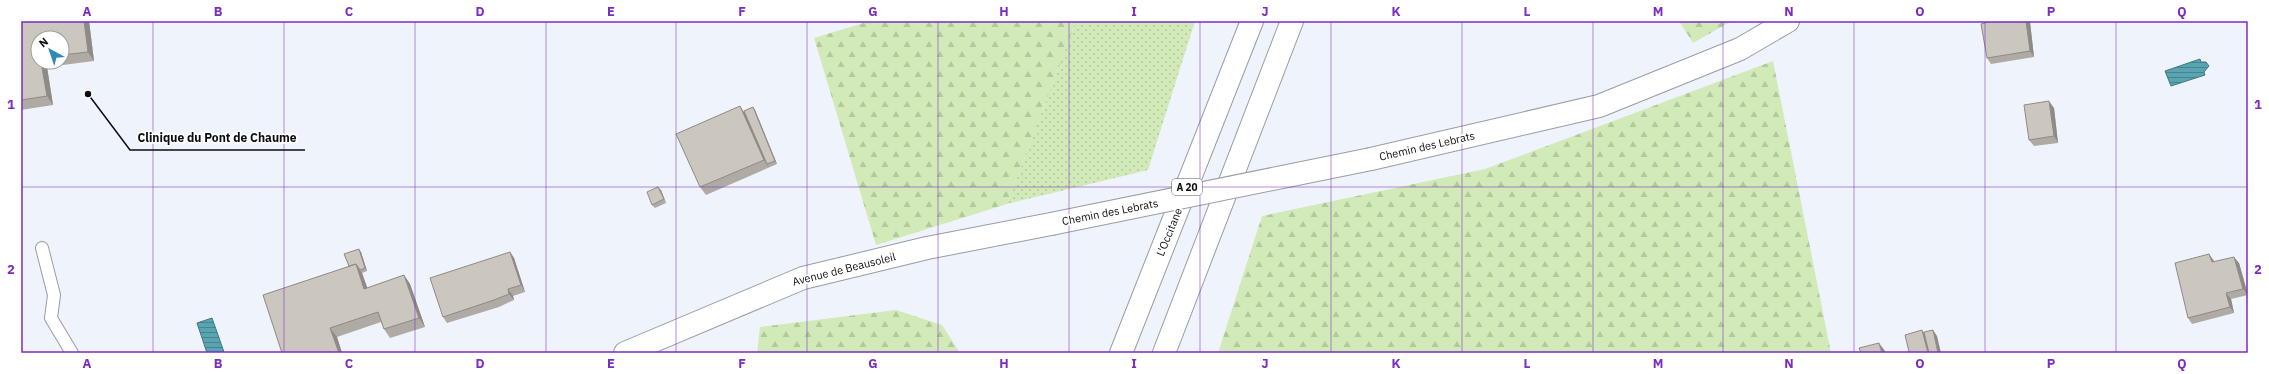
<svg xmlns="http://www.w3.org/2000/svg" width="2269" height="374" font-family="'IBM Plex Sans',sans-serif">
	<style>
		.grass { fill: url(#grass-dots) }
		.forest { fill: url(#forest-firs) }
		.water { fill: url(#water-rules); stroke: #417780 }
		.lines { fill: none; stroke-linecap: round; stroke-linejoin: round }
		.lane-casing { stroke: #989ca4; stroke-width: 14 }
		.street-casing { stroke: #989ca4; stroke-width: 24 }
		.highway-casing { stroke: #989ca4; stroke-width: 24 }
		.lane { stroke: #fff; stroke-width: 12 }
		.street { stroke: #fff; stroke-width: 22 }
		.highway { stroke: #fff; stroke-width: 22 }
		.street-bridge-casing { stroke: #989ca4; stroke-width: 24; stroke-linecap: butt }
		.street-bridge { stroke: #fff; stroke-width: 22 }
		.wall { fill: #afaaa3; fill-rule: evenodd }
		.shaded-wall { fill: #8e8b85 }
		.building { fill: #cbc6be; stroke: #8e8b85 }
		.grid { fill: none; stroke: #7b2cbf; stroke-width: 1; stroke-opacity: 0.55 }
		.labels { text-anchor: middle; dominant-baseline: central; stroke-width: 3.5; stroke-linejoin: round; paint-order: stroke }
		.shield { fill: #fff; stroke: #545556; stroke-width: 1 }
		.shield-label { font-size: 10px; font-weight: bold; fill: #0a0c0e }
		.street-label { font-size: 11px; fill: #0a0c0e; stroke: #fff }
		.leader { fill: none; stroke: #0a0c0e; stroke-width: 1.5 }
		.callout-dot { fill: #0a0c0e; stroke: #fff; stroke-width: 1.5 }
		.callout-label { font-size: 12px; text-anchor: middle; font-weight: bold; fill: #0a0c0e; stroke: #fff; stroke-width: 3.5; stroke-linejoin: round; paint-order: stroke }
		.neatline { fill: none; stroke: #7b2cbf; stroke-width: 1.5 }
		.grid-label { font-size: 13px; text-anchor: middle; font-weight: bold; fill: #7b2cbf }
	</style>
	<defs>
		<pattern id="grass-dots" width="8" height="8" patternUnits="userSpaceOnUse"><rect width="8" height="8" fill="#d1eab8"/><path d="M2 2h.1M6 6h.1" fill="none" stroke="#b2c89d" stroke-width="1.8" stroke-linecap="round"/></pattern>
		<pattern id="forest-firs" width="22" height="20" patternUnits="userSpaceOnUse"><rect width="22" height="20" fill="#d1eab8"/><path d="M5 1l3.5 6h-7zM16 11l3.5 6h-7z" fill="#b2c89d"/></pattern>
		<pattern id="water-rules" width="6" height="5" patternUnits="userSpaceOnUse"><rect width="6" height="5" fill="#58a5b1"/><path d="M0 2.5h6" fill="none" stroke="#47858e"/></pattern>
	</defs>
	<rect width="100%" height="100%" fill="#eff4fc"/>
	<!-- grass -->
	<path class="grass" d="M1076 21H1195L1148 170 1007 204Z"/>
	<!-- forest -->
	<path class="forest" d="M870 21H1076L1007 204 876 245 814 38Z
		M1679 21H1732L1693 43Z
		M1773 61 1831 353H1218L1262 216 1485 169Z
		M896 310 942 325 960 353H757L760 327Z"/>
	<!-- water -->
	<path class="water" d="M2200 59 2201 62H2206L2209 66 2204 72 2205 75 2171 86 2165 71Z
		M212 318 224 352 207 353 197 323Z"/>
	<g class="lines">
		<defs>
			<path id="lane" d="M42 248 54 295 51 318 72 353"/>
			<path id="street" d="M1371 159 1599 106 1740 49 1788 21
				M625 353 803 278 927 248 1051 224"/>
			<path id="highway" d="M1121 353 1252 21
				M1164 353 1292 21"/>
		</defs>
		<!-- lane casing -->
		<use href="#lane" class="lane-casing"/>
		<!-- street casing -->
		<use href="#street" class="street-casing"/>
		<!-- highway casing -->
		<use href="#highway" class="highway-casing"/>
		<!-- lane -->
		<use href="#lane" class="lane"/>
		<!-- street -->
		<use href="#street" class="street"/>
		<!-- highway -->
		<use href="#highway" class="highway"/>
		<defs>
			<path id="street-bridge" d="M1051 224 1371 159"/>
		</defs>
		<!-- street-bridge casing -->
		<use href="#street-bridge" class="street-bridge-casing"/>
		<!-- street-bridge -->
		<use href="#street-bridge" class="street-bridge"/>
	</g>
	<!-- wall -->
	<path class="wall" d="M21 21H89L94 61 47 67 53 105 21 110ZM38 38H62V62H38Z
		M1992 21H2029L2030 22 2034 57 1991 64 1987 58Z
		M753 107 755 110 777 164 706 195 700 187 744 111Z
		M2054 108 2058 143 2034 146 2029 140Z
		M661 190 666 203 655 208 652 205Z
		M361 252 367 271 362 273 367 288 404 275 410 284 425 327 390 338 384 329 381 322 337 337 342 353H282L349 266Z
		M510 252 514 258 525 292 513 296 514 300 499 307 447 323 443 317Z
		M2209 254 2214 262 2239 263 2248 295 2231 299 2234 313 2192 324 2188 318Z"/>
	<!-- shaded-wall -->
	<path class="shaded-wall" d="M84 21H89L94 61 88 52Z
		M2026 21H2029L2030 22 2034 57 2030 51Z
		M41 62H43L47 67 53 105 47 96Z
		M2049 101 2054 108 2058 143 2054 136Z
		M740 106 746 115 767 164 769 168 764 160Z
		M753 107 755 110 777 164 775 161Z
		M658 187 661 190 666 203Z
		M359 249 361 252 367 271 365 268Z
		M510 252 514 258 525 292 521 285Z
		M2209 254 2214 261 2216 269 2212 262Z
		M2234 257 2239 263 2248 295 2243 289Z
		M356 264 362 273 371 298 364 289Z
		M404 275 410 284 425 327 419 318Z
		M508 289 513 296 514 300 509 294Z
		M2226 293 2231 299 2234 313 2230 307Z
		M330 328 337 337 342 353H339Z
		M1922 330 1928 338 1932 353H1928Z
		M1933 330 1937 336 1941 353H1938Z
		M1879 343 1885 351V353H1882Z"/>
	<!-- building -->
	<path class="building" d="M21 21H84L88 52 62 55V38H38V62H41L47 96 21 100Z
		M1992 21H2026L2030 51 1987 58 1981 24Z
		M2049 101 2054 136 2029 140 2024 105Z
		M740 106 764 160 700 187 676 134Z
		M753 107 775 161 767 164 744 111Z
		M658 187 664 199 652 205 647 192Z
		M359 249 365 268 360 270 356 264 349 266 344 254Z
		M510 252 521 285 508 289 509 294 494 300 443 317 430 278Z
		M2209 254 2212 262 2234 257 2243 289 2226 293 2230 307 2188 318 2175 263Z
		M356 264 364 289 404 275 419 318 384 329 378 312 330 328 339 353H282L263 295Z
		M1922 330 1928 353H1903L1909 352 1905 335Z
		M1933 330 1938 353H1929L1924 332Z
		M1879 343 1882 353H1861L1859 348Z"/>
	<!-- grid -->
	<path class="grid" d="M153 21V353M284 21V353M415 21V353M546 21V353M676 21V353M807 21V353M938 21V353M1069 21V353M1200 21V353M1331 21V353M1462 21V353M1593 21V353M1723 21V353M1854 21V353M1985 21V353M2116 21V353M21 187H2248"/>
	<g class="labels">
		<!-- shield labels -->
		<rect class="shield" x="1172" y="179" width="30" height="16" rx="3"/>
		<g class="shield-label">
			<text x="1187" y="187">A 20</text>
		</g>
		<!-- street labels -->
		<g class="street-label">
			<text transform="translate(1427 146) rotate(-13)">Chemin des Lebrats</text>
			<text transform="translate(1110 212) rotate(-11)">Chemin des Lebrats</text>
			<text transform="translate(1169 232) rotate(-68)">L'Occitane</text>
			<text transform="translate(844 269) rotate(-14)">Avenue de Beausoleil</text>
		</g>
	</g>
	<!-- callouts -->
	<path class="leader" d="M88 94L130 150H305"/>
	<circle class="callout-dot" cx="88" cy="94" r="4"/>
	<g class="callout-label">
		<text x="217" y="142">Clinique du Pont de Chaume</text>
	</g>
	<!-- border -->
	<rect width="2269" height="374" fill="none" stroke="#ffffff" stroke-width="44"/>
	<!-- north arrow -->
	<g transform="translate(50 50) rotate(320)"><circle r="19" fill="#ffffff" stroke="#9d9e9f"/>
	<path d="M0-3L7 15L0 10L-7 15Z" fill="#2f8ab7"/>
	<text y="-6" font-size="11" font-weight="bold" text-anchor="middle" fill="#0a0c0e">N</text>
	</g>
	<rect x="22" y="22" width="2225" height="330" class="neatline"/>
	<g class="grid-label">
		<text x="87" y="16">A</text>
		<text x="218" y="16">B</text>
		<text x="349" y="16">C</text>
		<text x="480" y="16">D</text>
		<text x="611" y="16">E</text>
		<text x="742" y="16">F</text>
		<text x="873" y="16">G</text>
		<text x="1004" y="16">H</text>
		<text x="1134" y="16">I</text>
		<text x="1265" y="16">J</text>
		<text x="1396" y="16">K</text>
		<text x="1527" y="16">L</text>
		<text x="1658" y="16">M</text>
		<text x="1789" y="16">N</text>
		<text x="1920" y="16">O</text>
		<text x="2051" y="16">P</text>
		<text x="2182" y="16">Q</text>
		<text x="11" y="109">1</text>
		<text x="2258" y="109">1</text>
		<text x="11" y="274">2</text>
		<text x="2258" y="274">2</text>
		<text x="87" y="368">A</text>
		<text x="218" y="368">B</text>
		<text x="349" y="368">C</text>
		<text x="480" y="368">D</text>
		<text x="611" y="368">E</text>
		<text x="742" y="368">F</text>
		<text x="873" y="368">G</text>
		<text x="1004" y="368">H</text>
		<text x="1134" y="368">I</text>
		<text x="1265" y="368">J</text>
		<text x="1396" y="368">K</text>
		<text x="1527" y="368">L</text>
		<text x="1658" y="368">M</text>
		<text x="1789" y="368">N</text>
		<text x="1920" y="368">O</text>
		<text x="2051" y="368">P</text>
		<text x="2182" y="368">Q</text>
	</g>
</svg>
